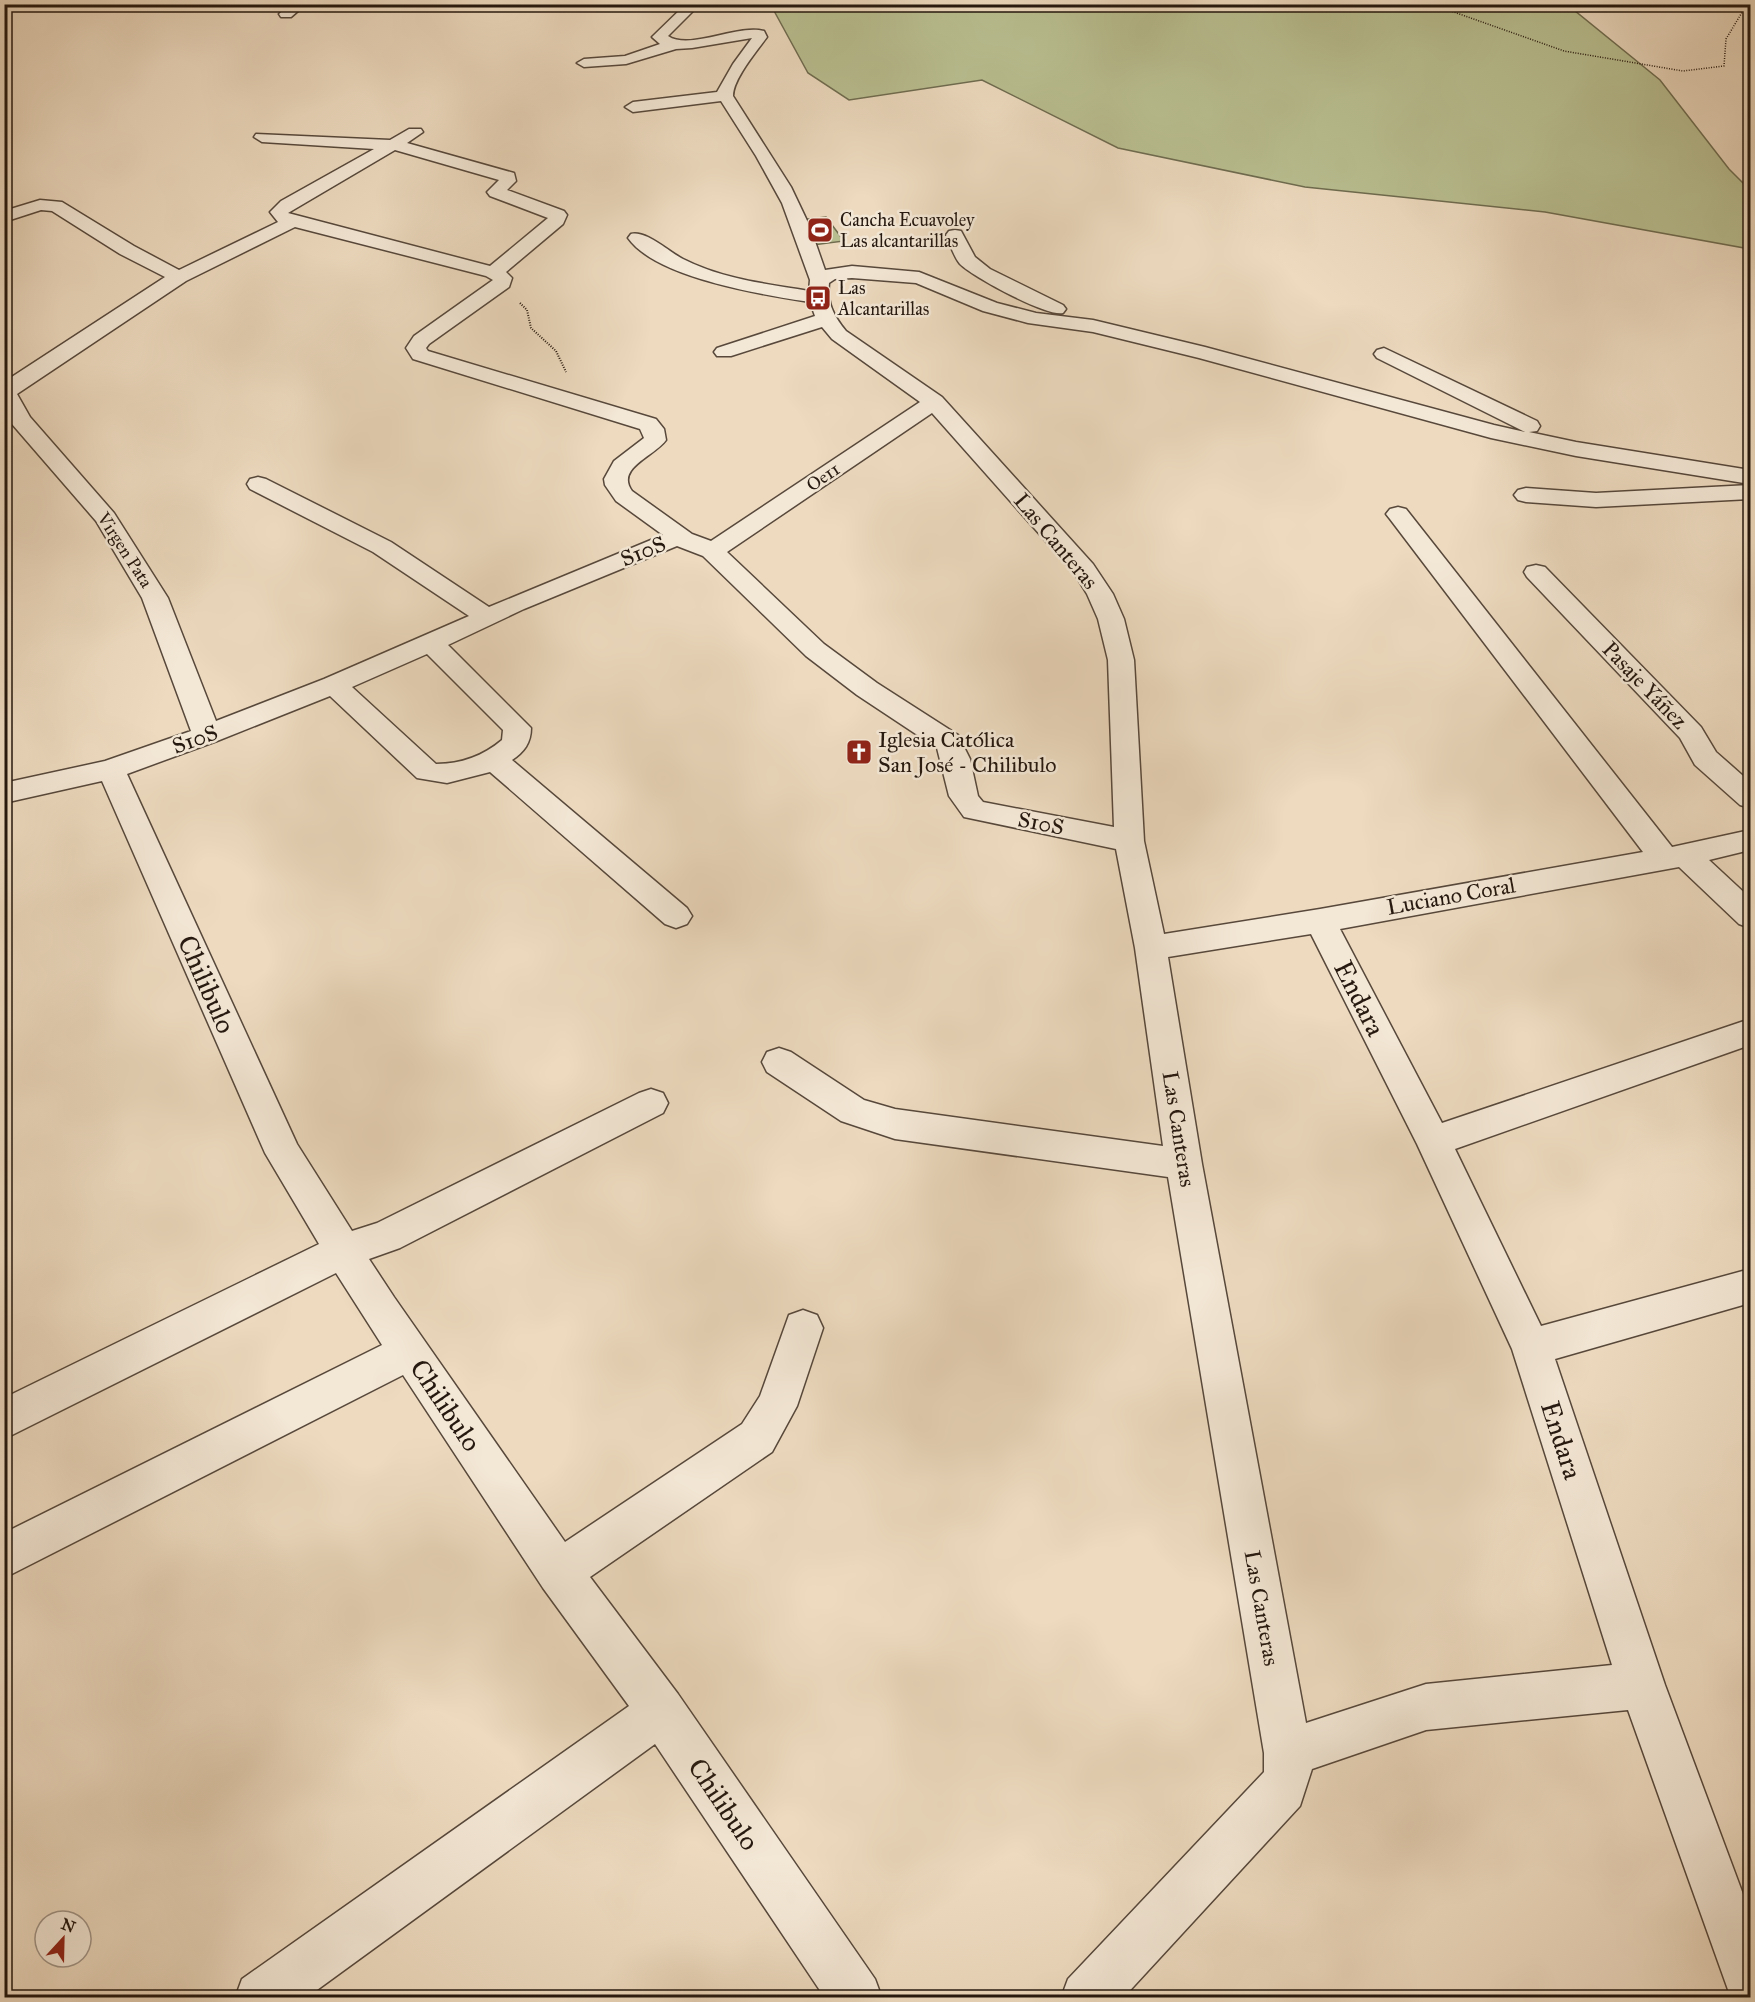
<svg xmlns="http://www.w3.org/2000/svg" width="1755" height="2002" font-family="'IM FELL Great Primer',serif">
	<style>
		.green { fill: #b9bf91; stroke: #6f6c50; stroke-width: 1.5 }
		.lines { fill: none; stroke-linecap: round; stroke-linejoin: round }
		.minor-casing { stroke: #57483b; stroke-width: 3 }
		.path-far1 { stroke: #25180f; stroke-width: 1.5; stroke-dasharray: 1 1.5; stroke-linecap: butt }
		.path { stroke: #25180f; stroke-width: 2; stroke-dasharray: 1 1.5; stroke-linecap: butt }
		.minor { fill: #f3e7d5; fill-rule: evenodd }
		.labels { text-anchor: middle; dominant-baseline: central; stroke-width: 5; stroke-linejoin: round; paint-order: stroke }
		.far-poi-label { font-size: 18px; fill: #25180f; stroke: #f3e7d5; text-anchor: start }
		.far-street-label { font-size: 18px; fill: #25180f; stroke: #f3e7d5 }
		.street-label { font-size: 22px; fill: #25180f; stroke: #f3e7d5 }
		.poi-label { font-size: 22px; fill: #25180f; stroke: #f3e7d5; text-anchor: start }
		.near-street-label { font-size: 27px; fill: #25180f; stroke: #f3e7d5 }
	</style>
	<rect width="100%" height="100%" fill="#eddabf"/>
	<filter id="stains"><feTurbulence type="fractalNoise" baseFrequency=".00333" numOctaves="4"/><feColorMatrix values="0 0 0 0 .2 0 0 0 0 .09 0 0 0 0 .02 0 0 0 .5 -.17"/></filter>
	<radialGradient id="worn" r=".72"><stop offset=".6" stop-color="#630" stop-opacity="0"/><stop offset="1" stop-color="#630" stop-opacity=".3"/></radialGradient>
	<!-- green -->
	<path class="green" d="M779 4 1582 5 1574 10 1660 80 1729 169 1750 190V249L1545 212 1305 187 1118 148 982 80 849 100 808 73 773 9Z
		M826 217 844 241 813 245 798 220Z"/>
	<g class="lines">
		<defs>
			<path id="minor" d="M290 4H306L291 17H281L279 14Z
				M686 4H700L668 36C690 51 736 24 764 31L767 37C757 51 733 79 733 96L791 187 810 227 825 270 852 266 919 272 997 303 1036 313 1093 320 1205 347 1494 425 1525 432 1377 358 1374 354 1377 350 1384 348 1537 421 1540 426 1537 431 1529 432 1576 442 1750 470V484L1576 456 1491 438 1199 358 1093 332 1028 323 983 311 916 283 852 278 835 279 829 283C827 303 833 315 846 331L942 397 1093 564 1113 594 1124 619 1134 660 1144 841 1164 934 1320 909 1643 852 1390 519 1386 514 1390 509 1398 507 1406 509 1672 847 1750 830V850L1709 860 1750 898V928L1739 924 1679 867 1340 929 1442 1123 1750 1019V1045L1455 1149 1541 1326 1750 1269V1303L1555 1359 1665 1685 1750 1913V1998H1731L1628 1710 1426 1730 1312 1769 1300 1806 1123 1998H1061L1068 1979 1264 1772V1753L1168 1177 895 1139 841 1121 767 1072 762 1062 767 1052 779 1048 791 1052 864 1100 895 1109 1163 1146 1135 948 1116 849 964 817 949 796 937 748 857 695 806 656 703 556 677 546 524 609 448 645 531 728C531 743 524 752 512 760L687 908 692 916 687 924 676 928 665 924 490 772 447 783 417 778 330 696 217 741 127 774 297 1144 352 1231 377 1223 639 1093 651 1089 663 1093 668 1103 663 1113 400 1248 369 1259 394 1297 565 1542 742 1424 760 1396 789 1315 803 1310 817 1315 823 1328 797 1406 772 1452 590 1577 678 1694 875 1979 882 1998H825L655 1744 306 1998H235L242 1979 629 1706 543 1588 403 1375 4 1578V1533L382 1345 336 1273 4 1439V1398L319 1244 265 1153 102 781 4 803V783L105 761 191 731 142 598 96 521 12 424 4 410V382L165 277 120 254 52 211 41 210 4 222V211L40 200 62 202 134 246 179 270 278 222 270 212 281 201 374 149 262 142 254 137 256 134 390 140 409 129H421L423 132 407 143 514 173 516 181 507 190 564 211 567 215 563 224 506 272 512 278 509 287 429 344 426 348 428 351 656 419 664 429 666 440C655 456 615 468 632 491L692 534 711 541 920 402 832 339 822 327 731 356H717L714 352 717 348 815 316 810 302C764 295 656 278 628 238L631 234C646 230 669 252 683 259 722 279 767 284 809 291L810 280 782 203 756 156 721 101 633 112 625 107 633 102 717 92 733 64 752 38 692 48 676 49 626 64 584 67 577 63 584 59 625 56 660 44 652 37ZM395 150 499 180 487 192 490 196 548 218 490 266 288 213ZM295 227 486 276 493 280 414 336 406 348 413 359 640 429 644 438 614 461 604 479 605 485 616 501 663 535 489 607 391 542 266 479 258 477 250 479 247 484 250 489 373 552 469 616 324 679 216 721 168 598 114 513 30 417 17 394 186 281ZM932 413 1074 573 1087 594 1098 619 1108 660 1114 827 983 802 978 796 970 759 958 735 877 683 824 644 727 552ZM427 654 503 730 502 740C483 756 461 764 436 764L352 687ZM1311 934 1417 1144 1512 1349 1612 1665 1426 1684 1306 1723 1202 1164 1168 957Z
				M955 230 961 231 975 257 990 269 1063 305 1066 309 1063 313C1047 317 973 277 960 264 954 257 950 244 946 235L949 231Z
				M1750 485V499L1596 507 1526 502 1518 500 1514 495 1518 490 1526 488 1596 493Z
				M1536 565 1545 567 1701 727 1716 752 1750 782V808L1740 805 1695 765 1680 738 1527 577 1524 572 1527 567Z"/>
		</defs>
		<!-- minor casing -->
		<use href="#minor" class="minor-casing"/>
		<!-- path-far1 -->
		<path class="path-far1" d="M1431 4 1564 51 1683 71 1724 66 1726 39 1747 4"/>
		<!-- path -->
		<path class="path" d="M520 303 527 310 531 328 556 351 566 372"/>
		<!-- minor -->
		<use href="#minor" class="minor"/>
	</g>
	<!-- icons -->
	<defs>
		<symbol id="stadium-square" viewBox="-11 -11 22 22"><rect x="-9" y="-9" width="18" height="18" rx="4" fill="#8f2418" stroke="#f3e7d5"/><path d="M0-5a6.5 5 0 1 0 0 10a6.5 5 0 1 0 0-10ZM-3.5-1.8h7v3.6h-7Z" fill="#fff"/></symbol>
		<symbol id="bus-square" viewBox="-11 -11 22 22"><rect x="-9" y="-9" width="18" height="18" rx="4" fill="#8f2418" stroke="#f3e7d5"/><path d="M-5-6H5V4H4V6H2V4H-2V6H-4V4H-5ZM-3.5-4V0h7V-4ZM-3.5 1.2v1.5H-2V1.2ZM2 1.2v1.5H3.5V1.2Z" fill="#fff"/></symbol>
		<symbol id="church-square" viewBox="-11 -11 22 22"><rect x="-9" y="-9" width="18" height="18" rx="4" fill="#8f2418" stroke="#f3e7d5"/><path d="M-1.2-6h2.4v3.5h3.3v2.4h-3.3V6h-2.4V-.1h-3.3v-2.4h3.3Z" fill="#fff"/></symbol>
	</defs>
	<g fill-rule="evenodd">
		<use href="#stadium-square" x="805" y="215" width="30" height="30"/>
		<use href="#bus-square" x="803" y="283" width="30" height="30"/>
		<use href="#church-square" x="844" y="737" width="30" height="30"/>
	</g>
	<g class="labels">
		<!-- far-poi labels -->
		<g class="far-poi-label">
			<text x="840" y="220">Cancha Ecuavoley<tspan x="840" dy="21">Las alcantarillas</tspan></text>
			<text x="838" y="288">Las<tspan x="838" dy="21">Alcantarillas</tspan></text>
		</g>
		<!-- far-street labels -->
		<g class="far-street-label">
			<text transform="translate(823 477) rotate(-34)">Oe11</text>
			<text transform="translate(125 550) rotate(57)">Virgen Pata</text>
		</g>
		<!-- street labels -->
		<g class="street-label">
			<text transform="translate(1056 541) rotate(50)">Las Canteras</text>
			<text transform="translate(643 551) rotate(-22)">S10S</text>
			<text transform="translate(1645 685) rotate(46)">Pasaje Yáñez</text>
			<text transform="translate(195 739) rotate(-20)">S10S</text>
			<text transform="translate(1041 823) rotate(11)">S10S</text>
			<text transform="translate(1451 896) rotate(-10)">Luciano Coral</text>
			<text transform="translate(1179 1129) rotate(81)">Las Canteras</text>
			<text transform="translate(1262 1608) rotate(80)">Las Canteras</text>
		</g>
		<!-- poi labels -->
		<g class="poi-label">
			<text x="878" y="739">Iglesia Católica<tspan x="878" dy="25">San José - Chilibulo</tspan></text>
		</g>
		<!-- near-street labels -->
		<g class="near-street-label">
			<text transform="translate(207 984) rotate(66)">Chilibulo</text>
			<text transform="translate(1360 998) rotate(63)">Endara</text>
			<text transform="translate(446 1405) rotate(56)">Chilibulo</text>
			<text transform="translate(1562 1440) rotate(72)">Endara</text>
			<text transform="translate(724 1804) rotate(56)">Chilibulo</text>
		</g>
	</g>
	<!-- margin -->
	<rect width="1755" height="2002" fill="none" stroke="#eddabf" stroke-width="24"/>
	<rect x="6" y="6" width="1743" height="1990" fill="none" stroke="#25180f" stroke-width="3"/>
	<rect x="12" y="12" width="1731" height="1978" fill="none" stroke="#25180f" stroke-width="1.5"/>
	<!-- north arrow -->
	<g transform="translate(63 1939) rotate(22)"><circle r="28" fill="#f3e7d5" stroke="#a19486" stroke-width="1.5"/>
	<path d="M0-4.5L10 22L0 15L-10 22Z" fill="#8f2418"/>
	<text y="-9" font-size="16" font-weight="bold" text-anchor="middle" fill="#25180f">N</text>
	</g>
	<rect width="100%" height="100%" filter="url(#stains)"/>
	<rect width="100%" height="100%" fill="url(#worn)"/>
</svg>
